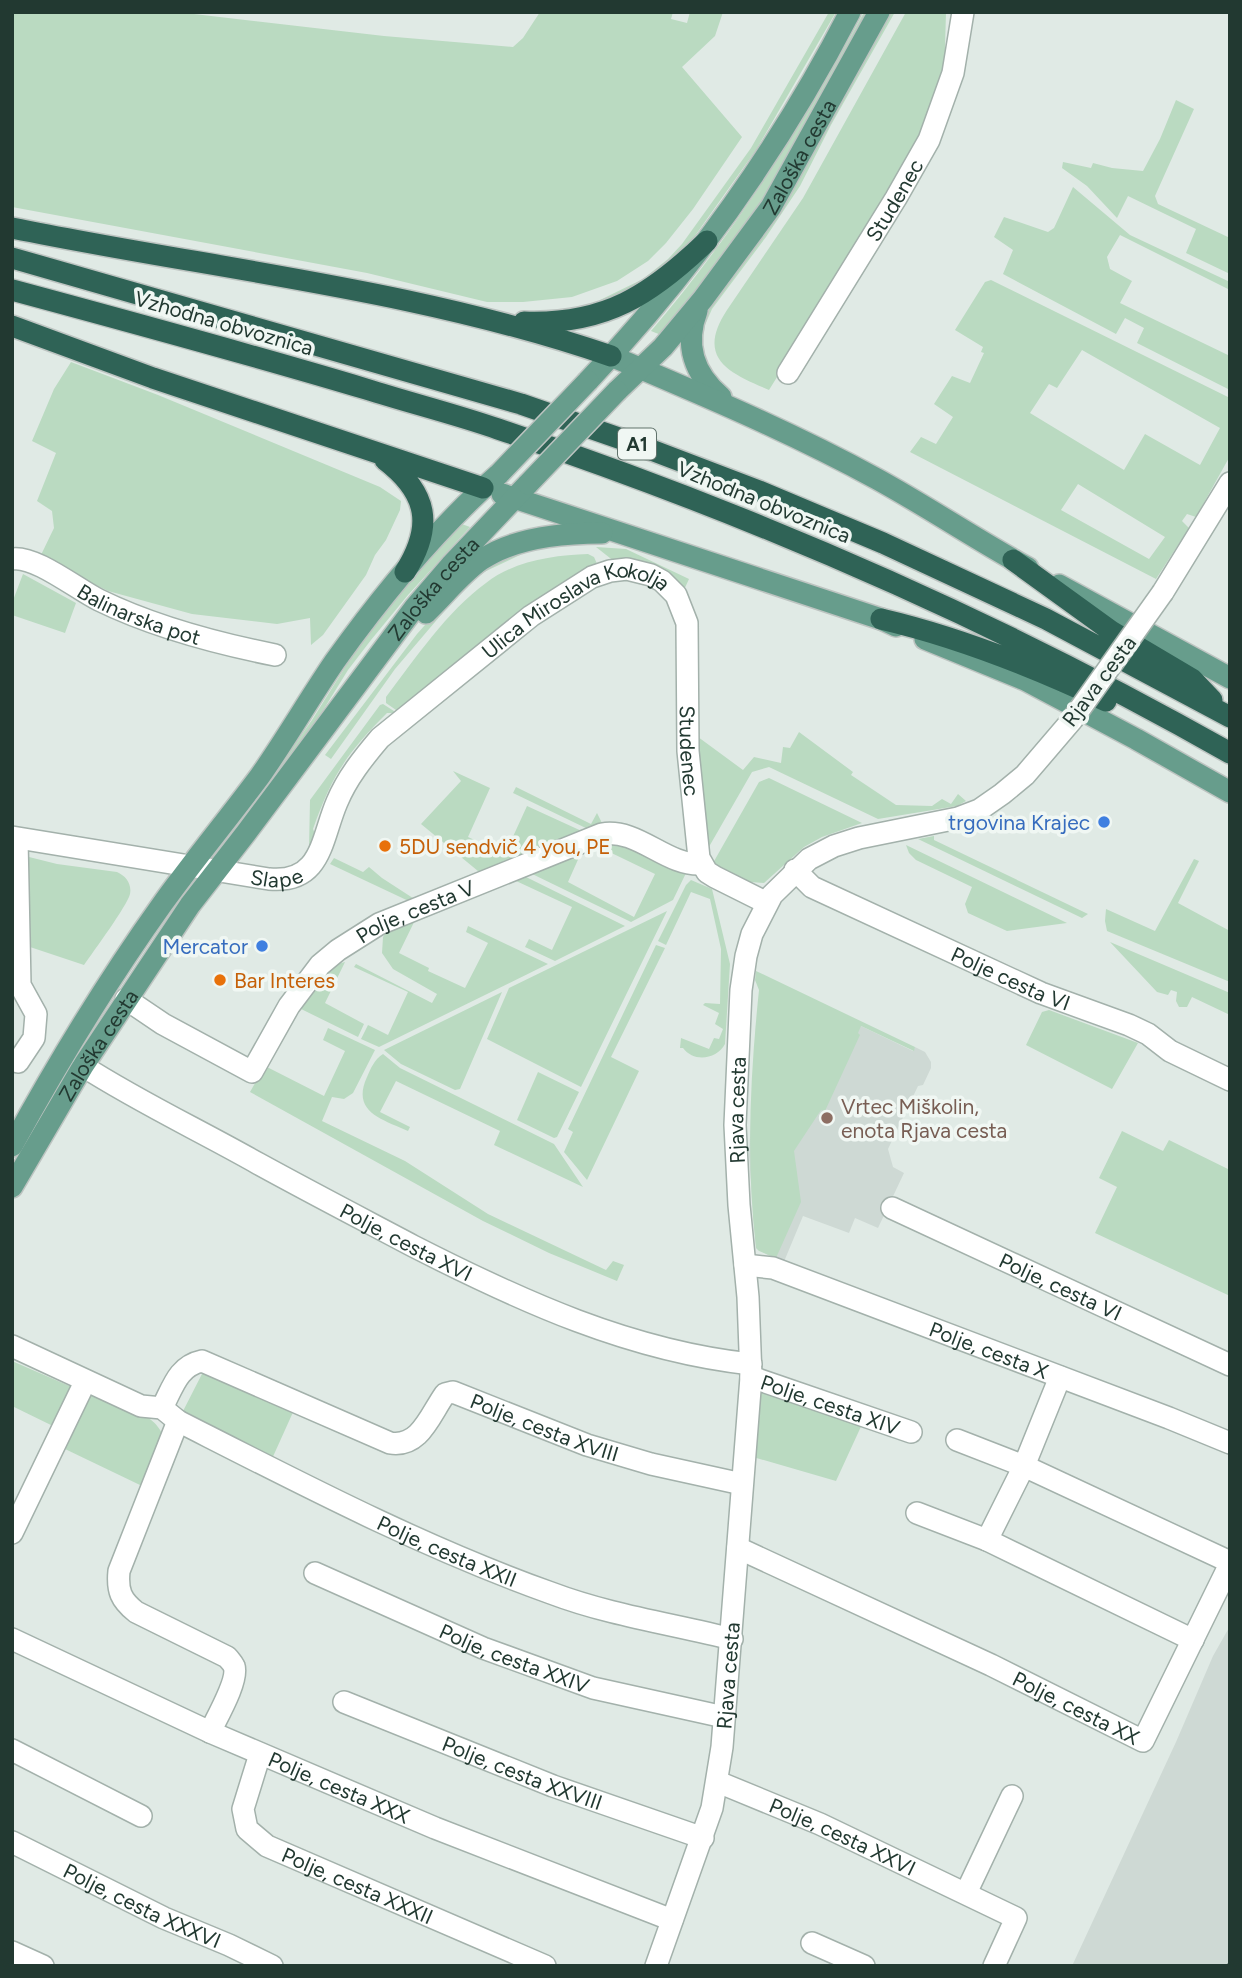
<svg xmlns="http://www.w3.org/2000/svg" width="1242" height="1978" font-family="Figtree,sans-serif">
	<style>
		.built { fill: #ced9d4 }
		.green { fill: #badac1; fill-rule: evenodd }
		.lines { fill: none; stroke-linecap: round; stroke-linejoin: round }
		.minor-casing { stroke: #a3b1ab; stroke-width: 24 }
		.major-casing { stroke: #bdc4c1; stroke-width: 24 }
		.highway-casing { stroke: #bdc4c1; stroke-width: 24 }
		.minor { stroke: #fff; stroke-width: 21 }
		.major { stroke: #679d8c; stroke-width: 21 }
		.highway { stroke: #2f6356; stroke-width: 21 }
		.rail { stroke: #5c756d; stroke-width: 5; stroke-dasharray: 14 7; stroke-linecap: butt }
		.minor-bridge-casing { stroke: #a3b1ab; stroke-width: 24; stroke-linecap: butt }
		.major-bridge-casing { stroke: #bdc4c1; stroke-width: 24; stroke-linecap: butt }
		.minor-bridge { stroke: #fff; stroke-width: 21 }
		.major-bridge { stroke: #679d8c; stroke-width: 21 }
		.shop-dot { fill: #3f7fe0; stroke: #f0f7f3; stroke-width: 2.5 }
		.food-dot { fill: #e8710a; stroke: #f0f7f3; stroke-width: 2.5 }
		.education-dot { fill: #8d6e63; stroke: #f0f7f3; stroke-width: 2.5 }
		.labels { text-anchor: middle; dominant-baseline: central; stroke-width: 7; stroke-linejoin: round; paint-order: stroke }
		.shield { fill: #f0f7f3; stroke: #60726b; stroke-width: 2 }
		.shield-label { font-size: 19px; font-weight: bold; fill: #223931 }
		.street-label { font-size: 21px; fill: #223931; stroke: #f0f7f3 }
		.shop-label { font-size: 21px; fill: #366cbe; stroke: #f0f7f3; text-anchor: end }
		.food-label { font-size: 21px; fill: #c56008; stroke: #f0f7f3; text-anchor: start }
		.education-label { font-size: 21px; fill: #785e54; stroke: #f0f7f3; text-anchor: start }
	</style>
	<rect width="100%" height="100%" fill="#e0eae5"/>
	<!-- built -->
	<path class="built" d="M815 1004 913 1051 915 1047 925 1052 931 1062V1068L923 1085 918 1086 888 1149 893 1167 904 1173 878 1228 855 1218 849 1233 803 1216 783 1264 756 1248 749 1156 756 1023 795 1041Z
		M1230 1626V1966H1072L1176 1742 1213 1656Z"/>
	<!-- green -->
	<path class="green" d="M12 12H193L194 14 384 36 513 47 523 38 540 12H673L671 19 687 23 690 12H723L715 36 682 67 742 137 693 209 666 243 648 261 617 281 572 297 523 302H487L367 273 12 207Z
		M829 12H836L756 150 687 247 655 277 598 305 600 300 643 279 668 259 682 244 751 148Z
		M864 12H869L773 187 726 255 661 335 651 331C735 233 802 125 864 12Z
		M888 12H895L831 125 800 186 766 237 712 309 705 325 701 351 704 315Z
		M906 12H946L945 47 950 49 932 115 891 194 769 390C730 373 695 359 727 310L803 198Z
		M1176 100 1194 109 1155 196 1158 204 1230 238V274L1186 253 1196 229 1128 196 1117 218 1087 186 1062 168 1063 162 1091 168 1093 163 1112 168 1143 171 1160 139Z
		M1073 187 1130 235 1230 282V290L1120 235 1107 257 1110 269 1132 281 1120 303 1230 356V390L1137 343 1144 328 1125 318 1116 334 1003 274 1013 250 994 237 1004 217 1048 232 1054 228Z
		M991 280 1230 398V456L1196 517 1187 514 1182 521 1189 528 1156 579 910 452 921 437 936 444 953 417 934 404 952 376 970 383 984 353 981 352 983 347 955 330 985 282ZM1082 350 1220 428 1200 465 1145 434 1124 470 1030 413 1049 384 1057 388ZM1078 484 1165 537 1149 559 1061 510Z
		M71 362 158 395 380 487 401 501 400 510 386 540 375 555 366 575 323 635 311 645 310 618 277 624 192 614 108 591 40 557 54 528 52 511 37 501 56 453 32 441 54 389Z
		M459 523 470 527 408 595 371 640 348 670 304 741 245 821 241 820 312 720 364 637Z
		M596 547 626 549 689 579 683 592 615 562Z
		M523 549 520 555 482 573 458 595 395 669 331 759 325 755 417 634 457 589 479 569Z
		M588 554 594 557 598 566 401 710H396L386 703V697C415 659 447 611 486 583 514 561 554 555 588 554Z
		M23 574 76 603 65 633 12 615V603Z
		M383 704 397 713H387C347 753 332 775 313 829L316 836 309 849 310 800 380 705Z
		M799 732 853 772 851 775 896 805 932 806 942 799 951 804 958 794 966 801 957 806 878 819 769 767 752 772 706 852 694 734 743 770 754 757 781 763 783 747 790 748Z
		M453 771 490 788 468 837 505 854 527 806 586 833 484 876 421 824 461 781Z
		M769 778 862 823 822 837 804 847 764 883 750 882 733 874 730 878 713 863 759 782Z
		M516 787 591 824 597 813 602 823 592 831 513 793Z
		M934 836V840L1088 914 1082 918 918 839Z
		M610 838 687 871 673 900 631 922 524 870 585 844 568 882 634 917 655 874 597 846Z
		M906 845 1067 923 1007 931 968 913 965 904 972 887 916 860 909 853Z
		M29 857 57 864 117 872C126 876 132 884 130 894 127 906 93 952 84 965L24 945V867Z
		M334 858 363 872 369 867 382 878 419 902 415 904 330 864Z
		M1194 859 1199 861 1178 903 1230 931V982L1107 931 1105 921 1106 909 1155 931Z
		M518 873 625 926 555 961 525 947 529 939 552 950 572 907 514 880Z
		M691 880 712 889 730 964 725 1044C717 1059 694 1063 683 1048H680L681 1038 709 1049 714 1038 719 1039 723 1029 715 1024 719 1013 703 1005 705 1003 720 1004 721 949 710 899 691 892 666 945 658 941 686 885Z
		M667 911 581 1087 487 1039 509 988Z
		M418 914 399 953 429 968 428 971 465 988 488 943 466 932 468 926 548 964 379 1047 361 1039 368 1025 388 1035 408 992 354 967 356 964 432 1003 437 994 393 969 382 953 383 937 388 929Z
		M1110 942 1230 993V1015L1192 997 1187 1007H1179L1176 1001 1177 992 1171 990 1168 995 1157 992Z
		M656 945 665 948 611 1057 639 1071 587 1180 564 1152 573 1132 568 1129Z
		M345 962 325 1003 364 1024 358 1037 297 1007C309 988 321 968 345 962Z
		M756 971 915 1047 914 1051 861 1026 858 1033 860 1035 825 1111 821 1110 794 1151 801 1202 776 1258 759 1251 756 1248C746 1161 750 1077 759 990L755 980Z
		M502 992 460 1089 455 1090 401 1064 384 1050Z
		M1049 1010 1138 1043 1112 1089 1026 1045 1042 1012Z
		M328 1028 375 1050 353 1093 344 1099 332 1097 322 1121 405 1161 488 1214 606 1270 613 1261 624 1265 617 1281 549 1253 483 1221 250 1092 265 1066 324 1096 345 1051 323 1040Z
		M383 1054 400 1068 554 1144 583 1187 494 1145 500 1131 396 1081 380 1112 410 1127 408 1131C382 1119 351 1112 367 1077 371 1068 374 1060 383 1054Z
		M538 1072 579 1092 557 1137 554 1138 517 1120Z
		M1122 1131 1163 1151 1169 1140 1230 1170V1296L1095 1233 1117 1187 1099 1178Z
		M12 1361 74 1388 55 1427 12 1406Z
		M203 1372 294 1410 271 1461 181 1415Z
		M758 1386 864 1420 836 1481 753 1457Z
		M91 1395C110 1395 167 1418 163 1442 161 1456 152 1470 146 1483L140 1485 65 1449 62 1443 85 1397Z"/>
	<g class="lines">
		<defs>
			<g id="minor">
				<path id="s1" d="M788 373 896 198 929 140 953 73 963 12"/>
				<path id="s2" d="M12 559C35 555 78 590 99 600 154 627 215 643 275 655"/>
				<path d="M1163 592 1230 483"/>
				<path id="s3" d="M12 837 269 879C322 884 321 839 337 802 347 778 363 758 380 738L531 616 592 577 610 571 627 569 651 575 662 581 676 595 687 623 688 751 699 858 707 872 715 877 767 903"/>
				<path d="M17 839 20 985 36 1014 34 1038 18 1062"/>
				<path id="s4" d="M795 870 812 887 1041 993 1129 1025 1148 1034 1170 1051 1230 1080"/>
				<path id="s5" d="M126 999 163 1024 252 1072 289 1006 320 965 338 950 379 924 602 834C638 828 666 866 701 864"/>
				<path id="s6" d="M83 1066C139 1102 201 1131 259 1164 310 1192 362 1219 413 1246 521 1301 630 1351 751 1364"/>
				<path id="s7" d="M892 1208 1230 1365"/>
				<path id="s8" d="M745 1265 773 1268 1169 1418 1230 1443"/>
				<path id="s9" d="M12 1346 141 1406 162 1408 178 1421C300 1483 422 1547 551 1593 609 1615 672 1624 732 1639"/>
				<path id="s10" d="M751 1377 911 1432"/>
				<path id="s11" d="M162 1408C173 1387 178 1366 202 1361L390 1443C420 1448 430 1415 445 1394L453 1392 587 1445 651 1464 742 1484"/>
				<path d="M178 1421 119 1571C117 1591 121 1600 136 1612L227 1657C228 1658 234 1665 234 1666 239 1680 216 1719 210 1732"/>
				<path d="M957 1440 1024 1466 1230 1562"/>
				<path d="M917 1513 987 1540 1193 1640"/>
				<path d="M12 1533 85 1382"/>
				<path d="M987 1540 1024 1466 1060 1377"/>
				<path id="s12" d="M738 1548 991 1665 1143 1741 1230 1564"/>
				<path id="s13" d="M315 1573 483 1648 593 1688 724 1717"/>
				<path id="s14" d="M12 1639 210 1732 435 1828 672 1920"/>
				<path id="s15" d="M344 1702 553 1786 703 1838"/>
				<path d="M12 1750 141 1816"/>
				<path id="s16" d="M260 1754 243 1809 247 1829 267 1846 545 1966"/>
				<path id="s17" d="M718 1782 820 1824 1016 1918 994 1966"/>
				<path id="s18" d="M12 1842 164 1918 229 1945 272 1966"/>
				<path d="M966 1893 1012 1796"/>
				<path d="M812 1943 864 1966"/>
				<path d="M12 1952 43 1966"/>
				<path id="s19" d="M656 1966 712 1808 722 1747 751 1377 748 1297 739 1205 735 1125 741 990 746 956 752 934 772 895 809 859 834 846 859 838 958 818 979 810 1002 794 1025 775 1072 720"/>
			</g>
			<g id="major">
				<path d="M697 311C684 345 694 374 721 397"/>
				<path d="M611 356C701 394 791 432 877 479 928 507 977 540 1028 568"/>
				<path d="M588 381C692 271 780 148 850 12"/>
				<path id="s20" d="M617 391 663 347 703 299 771 207 879 12"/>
				<path d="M502 494 881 619 896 626"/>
				<path d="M1059 585 1230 678"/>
				<path d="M426 613C444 596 461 574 481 560 515 537 563 533 602 533"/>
				<path d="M925 639 1025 680 1136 739 1230 792"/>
				<path d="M12 1146C58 1062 108 980 163 903 194 860 228 819 260 776 286 739 309 699 335 661 383 594 437 528 499 474"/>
				<path id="s21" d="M12 1187 83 1066 190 905 246 833 415 607 451 565 528 484"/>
			</g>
			<path id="highway" d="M12 228C213 269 417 289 611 356
				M12 258 521 404 633 443 759 491 883 543 1046 619 1230 717
				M12 290C131 322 249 354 366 389 410 403 455 414 498 429 752 514 997 621 1230 753
				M524 322C605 325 651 295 707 241
				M12 326 153 378 483 488
				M385 460C428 493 434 526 405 572
				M1013 560 1111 631 1192 679 1212 700
				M881 619C958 637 1034 667 1106 701"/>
		</defs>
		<!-- minor casing -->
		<use href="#minor" class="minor-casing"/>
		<!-- major casing -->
		<use href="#major" class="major-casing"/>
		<!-- highway casing -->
		<use href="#highway" class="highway-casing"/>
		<!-- minor -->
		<use href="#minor" class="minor"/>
		<!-- major -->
		<use href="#major" class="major"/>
		<!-- highway -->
		<use href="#highway" class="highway"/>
		<!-- rail -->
		<path class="rail" d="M1229 1966 1230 1964"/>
		<defs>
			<path id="minor-bridge" d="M1072 720 1163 592"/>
			<path id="major-bridge" d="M499 474 588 381
				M528 484 617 391"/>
		</defs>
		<!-- minor-bridge casing -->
		<use href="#minor-bridge" class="minor-bridge-casing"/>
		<!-- major-bridge casing -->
		<use href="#major-bridge" class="major-bridge-casing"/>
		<!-- minor-bridge -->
		<use href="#minor-bridge" class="minor-bridge"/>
		<!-- major-bridge -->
		<use href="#major-bridge" class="major-bridge"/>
	</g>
	<!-- markers -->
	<g class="shop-dot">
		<circle cx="1104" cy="822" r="7"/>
		<circle cx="262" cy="946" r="7"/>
	</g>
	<g class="food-dot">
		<circle cx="385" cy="846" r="7"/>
		<circle cx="220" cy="980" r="7"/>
	</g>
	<circle class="education-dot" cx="827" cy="1118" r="7"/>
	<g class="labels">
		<!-- shield labels -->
		<rect class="shield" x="618" y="428.5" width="38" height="31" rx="5"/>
		<g class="shield-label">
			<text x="637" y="444">A1</text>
		</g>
		<!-- street labels -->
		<g class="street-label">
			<text stroke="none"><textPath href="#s20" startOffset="298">Zaloška cesta</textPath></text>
			<text stroke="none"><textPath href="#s1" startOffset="203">Studenec</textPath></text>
			<text transform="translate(224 323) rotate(16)">Vzhodna obvoznica</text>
			<text transform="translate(764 502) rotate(22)">Vzhodna obvoznica</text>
			<text stroke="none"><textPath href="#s21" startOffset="733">Zaloška cesta</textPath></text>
			<text stroke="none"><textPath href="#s2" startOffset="140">Balinarska pot</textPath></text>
			<text stroke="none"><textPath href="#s3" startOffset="693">Ulica Miroslava Kokolja</textPath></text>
			<text transform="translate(1099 681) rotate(-53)">Rjava cesta</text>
			<text stroke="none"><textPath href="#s3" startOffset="970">Studenec</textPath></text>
			<text stroke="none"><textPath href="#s3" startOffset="268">Slape</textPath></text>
			<text stroke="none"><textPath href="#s5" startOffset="383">Polje, cesta V</textPath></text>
			<text stroke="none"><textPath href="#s4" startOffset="243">Polje cesta VI</textPath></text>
			<text stroke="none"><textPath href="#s21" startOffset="166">Zaloška cesta</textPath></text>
			<text stroke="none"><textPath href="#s19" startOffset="868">Rjava cesta</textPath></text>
			<text stroke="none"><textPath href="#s6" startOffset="368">Polje, cesta XVI</textPath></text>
			<text stroke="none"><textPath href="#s7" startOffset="186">Polje, cesta VI</textPath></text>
			<text stroke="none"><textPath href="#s8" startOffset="259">Polje, cesta X</textPath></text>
			<text stroke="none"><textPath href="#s10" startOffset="84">Polje, cesta XIV</textPath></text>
			<text stroke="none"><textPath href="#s11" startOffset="455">Polje, cesta XVIII</textPath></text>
			<text stroke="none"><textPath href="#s9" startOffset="483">Polje, cesta XXII</textPath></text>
			<text stroke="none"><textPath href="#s13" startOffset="217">Polje, cesta XXIV</textPath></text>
			<text stroke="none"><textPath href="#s19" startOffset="301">Rjava cesta</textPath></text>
			<text stroke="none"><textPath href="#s12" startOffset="374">Polje, cesta XX</textPath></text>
			<text stroke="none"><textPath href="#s15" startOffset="192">Polje, cesta XXVIII</textPath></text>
			<text stroke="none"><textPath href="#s14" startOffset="359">Polje, cesta XXX</textPath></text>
			<text stroke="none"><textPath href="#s17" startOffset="136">Polje, cesta XXVI</textPath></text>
			<text stroke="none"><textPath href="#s16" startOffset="203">Polje, cesta XXXII</textPath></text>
			<text stroke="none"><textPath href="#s18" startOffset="145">Polje, cesta XXXVI</textPath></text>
		</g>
		<!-- shop labels -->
		<g class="shop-label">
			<text x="1090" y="822">trgovina Krajec</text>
			<text x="248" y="946">Mercator</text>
		</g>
		<!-- food labels -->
		<g class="food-label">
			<text x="399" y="846">5DU sendvič 4 you, PE</text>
			<text x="234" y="980">Bar Interes</text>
		</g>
		<!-- education labels -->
		<g class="education-label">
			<text x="841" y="1106">Vrtec Miškolin,<tspan x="841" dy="24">enota Rjava cesta</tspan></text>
		</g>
	</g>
	<!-- border -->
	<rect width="1242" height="1978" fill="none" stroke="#223931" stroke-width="28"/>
</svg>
